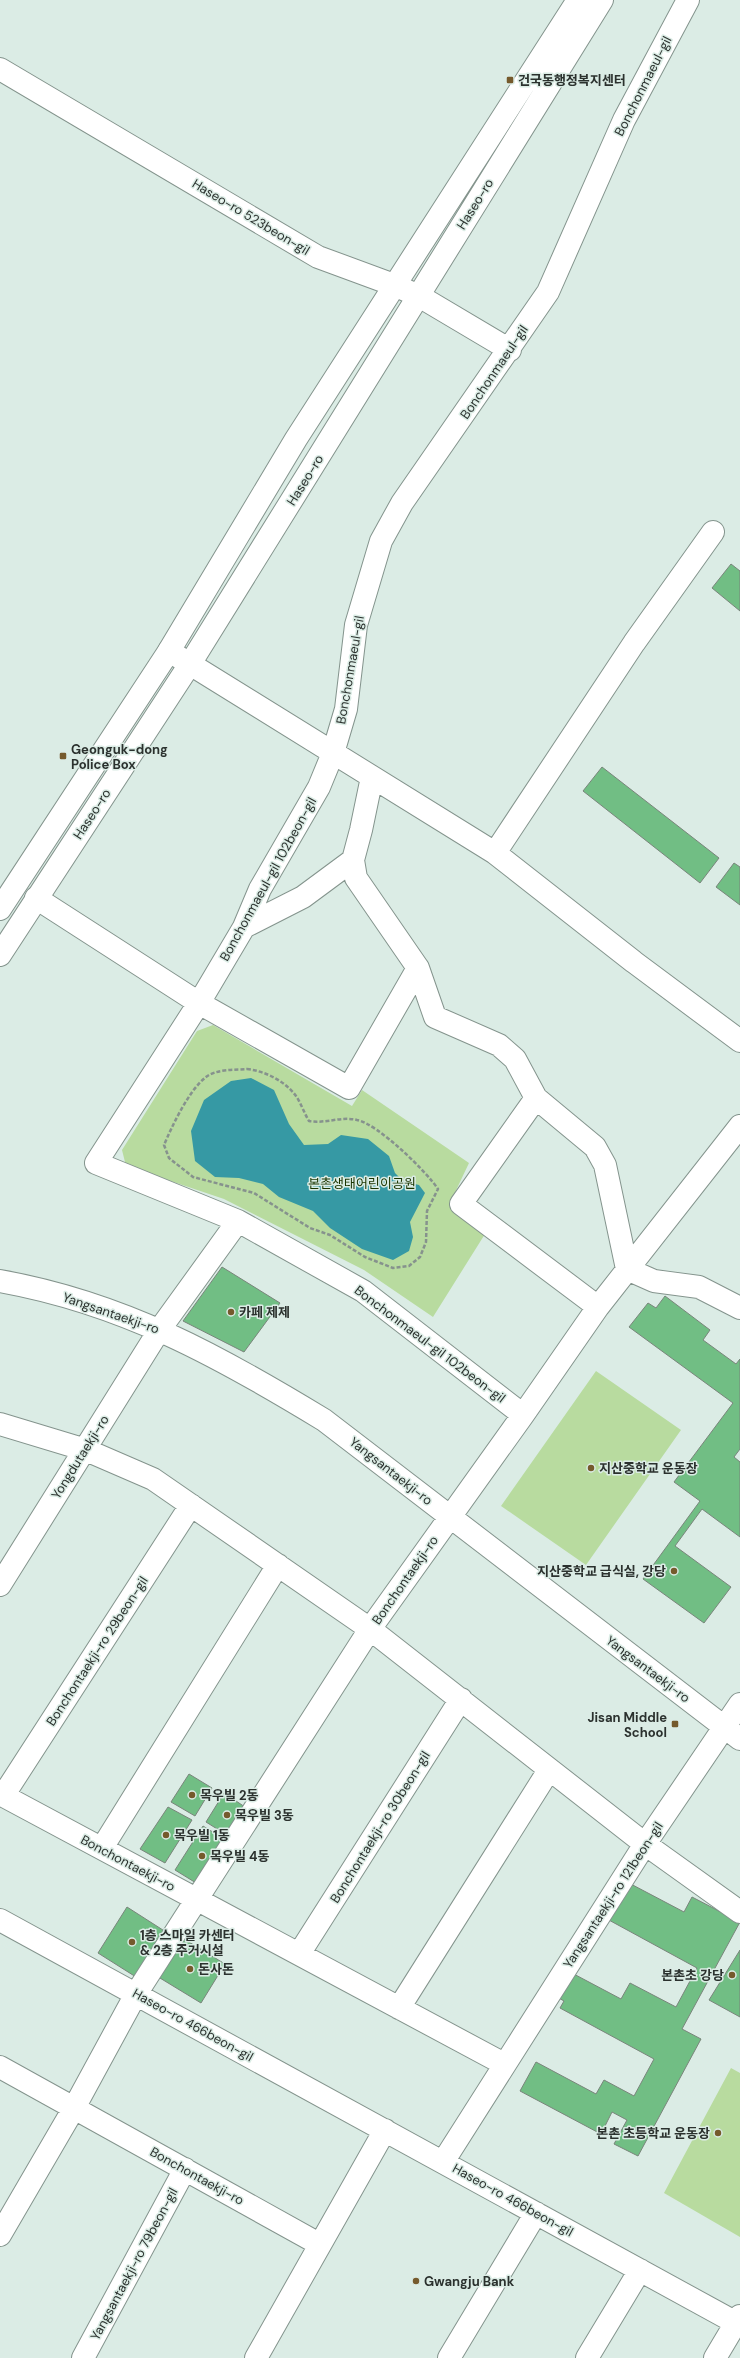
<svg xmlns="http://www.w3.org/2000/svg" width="740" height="2358" font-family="'DM Sans','Noto Sans KR',sans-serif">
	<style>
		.green { fill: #b8db9f }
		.water { fill: #3699a4 }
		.building { fill: #71be84; stroke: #79857b }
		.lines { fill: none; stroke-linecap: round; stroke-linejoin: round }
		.minor-casing { stroke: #84948d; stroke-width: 24 }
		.major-casing { stroke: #84948d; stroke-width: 24 }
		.path { stroke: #86928d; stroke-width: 2.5; stroke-dasharray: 4 2; stroke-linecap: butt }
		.minor { stroke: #fff; stroke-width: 22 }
		.major { stroke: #fff; stroke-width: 22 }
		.poi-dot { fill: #755a2c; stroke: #dbece5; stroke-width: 1.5 }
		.labels { text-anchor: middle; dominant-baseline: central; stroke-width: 3; stroke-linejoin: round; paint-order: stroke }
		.poi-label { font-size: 13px; font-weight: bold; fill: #2b312e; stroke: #dbece5; text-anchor: start }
		.street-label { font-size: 13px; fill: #2b312e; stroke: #dbece5 }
		.park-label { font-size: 13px; fill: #1a3500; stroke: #dbece5 }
	</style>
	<rect width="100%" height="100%" fill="#dbece5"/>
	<!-- green -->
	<path class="green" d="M213 1025 352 1106 362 1090 469 1163 450 1203 485 1234 433 1317 364 1270 224 1199 126 1166 122 1150 197 1031Z
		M596 1371 681 1430 586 1565 501 1506Z
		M731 2068 740 2073V2237L664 2193Z"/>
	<!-- water -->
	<path class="water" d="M251 1078 274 1090 289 1124 304 1145 328 1144 341 1135 368 1139 389 1156 395 1173 403 1181 419 1185 425 1193 410 1222 413 1237 409 1251 393 1260 362 1249 330 1228 313 1211 279 1197 263 1184 239 1178 215 1177 195 1161 191 1131 204 1100 231 1081Z"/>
	<!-- building -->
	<path class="building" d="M731 564 740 571V611L712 588Z
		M602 767 719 858 700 883 583 791Z
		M734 863 740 867V905L716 887Z
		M222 1267 280 1303 244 1352 183 1321Z
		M665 1296 710 1330 703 1340 736 1364 740 1359V1449L734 1457 740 1462V1537L702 1509 675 1546 731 1587 704 1623 643 1579 700 1501 674 1482 733 1403 629 1327 648 1303 656 1308Z
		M189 1774 212 1788 195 1816 171 1802Z
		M224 1793 248 1809 230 1837 206 1822Z
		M168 1807 192 1820 165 1863 140 1849Z
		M203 1826 229 1842 201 1886 175 1870Z
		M627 1882 684 1912 692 1897 740 1922 682 2029 701 2039 638 2156 614 2144 627 2120 612 2112 601 2134 520 2091 536 2062 596 2094 604 2080 634 2096 654 2059 560 2008 564 2001 557 1997 570 1972 621 1999 630 1983 676 2007 697 1968 607 1919Z
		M127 1907 166 1932 136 1977 98 1953Z
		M179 1936 225 1964 201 2003 155 1975Z
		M740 1950V2017L709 2000Z"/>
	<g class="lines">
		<defs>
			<path id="minor" d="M0 69 318 257 394 285 419 296 510 350
				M713 532 634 643 495 853 634 962 740 1041
				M169 651 495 853
				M372 777 361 830 353 860 356 878 418 968 435 1017 499 1045 515 1059 536 1098 595 1147 605 1165 627 1269
				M36 898 199 1003 349 1088 418 968
				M244 927 303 897 353 860
				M536 1098 461 1204 598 1307
				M627 1269 654 1281 699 1287 740 1308
				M0 1281C123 1303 219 1356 324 1420L740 1739
				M523 1415 363 1291 238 1221 96 1163 199 1003 244 927 260 889 319 787 333 753 346 709 356 625 381 541 402 503 548 292 624 120 688 0
				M0 1424 86 1450 153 1479 370 1629 645 1844 740 1912
				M0 1585 160 1329 238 1221
				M0 1794 504 2064
				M3 1796 191 1505
				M102 1848 278 1565
				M0 1920 740 2325
				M299 1954 461 1699
				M399 2008 549 1770
				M0 2067 319 2244
				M443 2162 645 1844 740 1704
				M0 2235 74 2108 136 1994 370 1629 523 1415 598 1307 740 1126
				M83 2358 185 2169
				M256 2358 385 2130
				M449 2358 536 2213
				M587 2358 640 2270
				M715 2358 740 2316"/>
			<path id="major" d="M0 909 169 651 296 439 578 0
				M0 955 190 664 602 0"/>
		</defs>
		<!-- minor casing -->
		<use href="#minor" class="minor-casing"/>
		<!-- major casing -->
		<use href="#major" class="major-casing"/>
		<!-- path -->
		<path class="path" d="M247 1069C265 1071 285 1081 296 1096 301 1103 304 1113 309 1121 325 1124 342 1116 357 1120 378 1124 426 1171 438 1189L427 1211 426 1242 420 1257 409 1266 393 1268 365 1257 330 1235 310 1228 254 1193 193 1177 169 1158 164 1145C172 1126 189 1090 206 1077 216 1069 235 1070 247 1069Z"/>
		<!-- minor -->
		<use href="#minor" class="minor"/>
		<!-- major -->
		<use href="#major" class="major"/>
	</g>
	<!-- markers -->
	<g class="poi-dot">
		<rect x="506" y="76" width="8" height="8" rx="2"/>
		<rect x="59" y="752" width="8" height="8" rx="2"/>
		<circle cx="231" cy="1312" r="4"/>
		<circle cx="591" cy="1468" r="4"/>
		<circle cx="674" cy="1571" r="4"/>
		<rect x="671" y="1720" width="8" height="8" rx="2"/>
		<circle cx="192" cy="1795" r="4"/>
		<circle cx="227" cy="1815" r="4"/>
		<circle cx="166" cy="1835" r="4"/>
		<circle cx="202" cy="1856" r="4"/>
		<circle cx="132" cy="1942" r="4"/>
		<circle cx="190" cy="1969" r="4"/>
		<circle cx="732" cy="1975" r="4"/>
		<circle cx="718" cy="2133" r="4"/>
		<circle cx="416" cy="2281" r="4"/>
	</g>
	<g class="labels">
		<!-- poi labels -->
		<g class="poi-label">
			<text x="518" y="80">건국동행정복지센터</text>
			<text x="71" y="749">Geonguk-dong<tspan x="71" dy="15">Police Box</tspan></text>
			<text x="239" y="1312">카페 제제</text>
			<text x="599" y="1468">지산중학교 운동장</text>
			<text x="666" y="1571" text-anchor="end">지산중학교 급식실, 강당</text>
			<text x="667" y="1717" text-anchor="end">Jisan Middle<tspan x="667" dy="15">School</tspan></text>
			<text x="200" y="1795">목우빌 2동</text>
			<text x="235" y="1815">목우빌 3동</text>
			<text x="174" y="1835">목우빌 1동</text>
			<text x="210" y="1856">목우빌 4동</text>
			<text x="140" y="1935">1층 스마일 카센터<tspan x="140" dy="15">&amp; 2층 주거시설</tspan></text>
			<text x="198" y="1969">돈사돈</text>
			<text x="724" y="1975" text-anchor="end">본촌초 강당</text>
			<text x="710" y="2133" text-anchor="end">본촌 초등학교 운동장</text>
			<text x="424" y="2281">Gwangju Bank</text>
		</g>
		<!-- street labels -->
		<g class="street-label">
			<text transform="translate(643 86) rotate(-63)">Bonchonmaeul-gil</text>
			<text transform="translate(475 204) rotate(-58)">Haseo-ro</text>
			<text transform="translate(251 217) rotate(31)">Haseo-ro 523beon-gil</text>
			<text transform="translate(494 372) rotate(-56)">Bonchonmaeul-gil</text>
			<text transform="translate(305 480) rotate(-58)">Haseo-ro</text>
			<text transform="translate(350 670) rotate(-80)">Bonchonmaeul-gil</text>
			<text transform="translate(92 814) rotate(-57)">Haseo-ro</text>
			<text transform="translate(268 879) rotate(-61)">Bonchonmaeul-gil 102beon-gil</text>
			<text transform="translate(111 1313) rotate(19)">Yangsantaekji-ro</text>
			<text transform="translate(430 1344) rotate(37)">Bonchonmaeul-gil 102beon-gil</text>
			<text transform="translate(80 1457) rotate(-58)">Yongdutaekji-ro</text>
			<text transform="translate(391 1471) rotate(38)">Yangsantaekji-ro</text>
			<text transform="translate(405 1580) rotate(-55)">Bonchontaekji-ro</text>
			<text transform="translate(97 1651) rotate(-57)">Bonchontaekji-ro 29beon-gil</text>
			<text transform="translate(648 1669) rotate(37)">Yangsantaekji-ro</text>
			<text transform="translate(380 1827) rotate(-58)">Bonchontaekji-ro 30beon-gil</text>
			<text transform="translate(128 1863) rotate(28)">Bonchontaekji-ro</text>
			<text transform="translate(613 1895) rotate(-57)">Yangsantaekji-ro 121beon-gil</text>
			<text transform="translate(193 2025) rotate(29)">Haseo-ro 466beon-gil</text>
			<text transform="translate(197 2176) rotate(29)">Bonchontaekji-ro</text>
			<text transform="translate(513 2200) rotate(29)">Haseo-ro 466beon-gil</text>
			<text transform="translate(134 2264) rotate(-62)">Yangsantaekji-ro 79beon-gil</text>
		</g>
		<!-- park labels -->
		<g class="park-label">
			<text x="362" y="1183">본촌생태어린이공원</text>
		</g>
	</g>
</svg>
